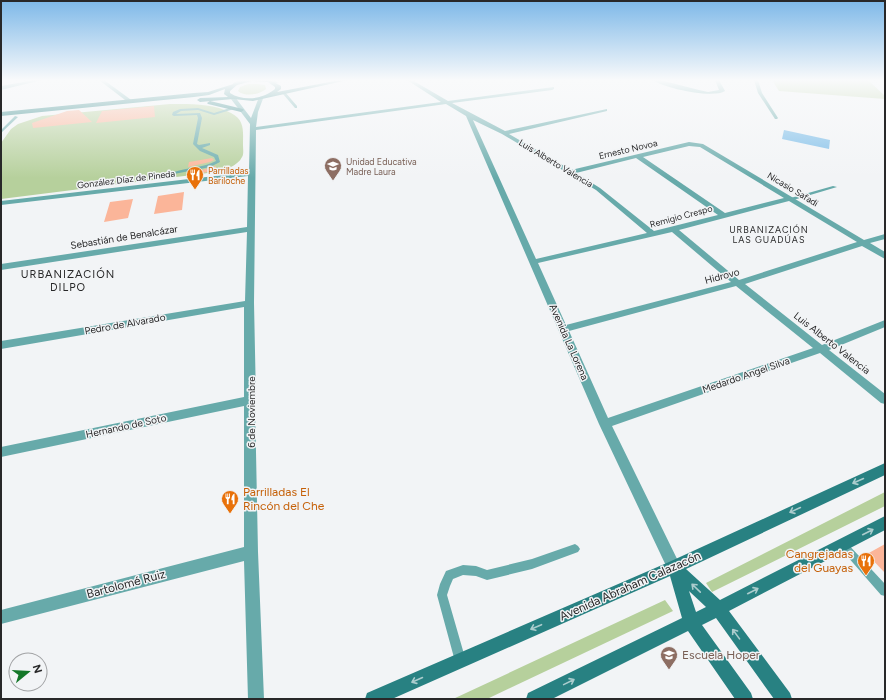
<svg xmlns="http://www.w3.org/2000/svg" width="886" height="700" font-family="Figtree,sans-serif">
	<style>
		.green { fill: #b6d09c }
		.water { fill: #7cbde8 }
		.building { fill: #fbb599 }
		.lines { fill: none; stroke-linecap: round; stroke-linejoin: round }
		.lane { fill: #67aaaa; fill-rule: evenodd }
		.street { fill: #67aaaa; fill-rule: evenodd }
		.secondary { fill: #288182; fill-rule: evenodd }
		.oneway { stroke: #abcccd }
		.labels { text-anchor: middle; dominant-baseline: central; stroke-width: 3; stroke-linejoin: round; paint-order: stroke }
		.far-street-label { font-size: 9px; fill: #282829; stroke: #f2f4f6 }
		.far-education-label { font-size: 9px; fill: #785e54; stroke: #f2f4f6; text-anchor: start }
		.far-food-label { font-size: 9px; fill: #c56008; stroke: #f2f4f6; text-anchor: start }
		.far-neighbourhood-label { font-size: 9px; letter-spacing: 1px; fill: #282829; stroke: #f2f4f6 }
		.street-label { font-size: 10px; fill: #282829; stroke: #f2f4f6 }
		.neighbourhood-label { font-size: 11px; letter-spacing: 1px; fill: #282829; stroke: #f2f4f6 }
		.near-food-label { font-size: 12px; fill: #c56008; stroke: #f2f4f6; text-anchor: start }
		.near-street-label { font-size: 12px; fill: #282829; stroke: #f2f4f6 }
		.near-education-label { font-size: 12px; fill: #785e54; stroke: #f2f4f6; text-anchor: start }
	</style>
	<rect width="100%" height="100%" fill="#f2f4f6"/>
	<!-- green -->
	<path class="green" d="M772 80H868L885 96V99L779 91Z
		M248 84H258L265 85 266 89C259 95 245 97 238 91L240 87Z
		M170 104C190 104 213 103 231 113 245 120 243 131 243 145 243 149 244 154 242 157 238 166 224 170 216 172L1 199V143L11 129 18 124 42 116Z
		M885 492V506L712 592 706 583Z
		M665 600 673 611 487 699H453Z"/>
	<!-- water -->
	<path class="water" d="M784 130 830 140 829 149 782 139Z"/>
	<!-- building -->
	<path class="building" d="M154 106 155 117 96 123 102 111Z
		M79 110 92 122 33 128 32 123 67 111Z
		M212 158 214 160 210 162 188 167 189 162Z
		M216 166 215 171 187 175V173L210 168Z
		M184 192 182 210 154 214 158 196Z
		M133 199 128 218 104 222 110 202Z
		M885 544V573L867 554Z"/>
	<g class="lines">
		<!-- lane -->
		<path class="lane" d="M754 80H758L762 93 778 118 777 119H775L758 93Z
			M283 92H285L297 106V108H295L283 94Z
			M233 107H234V109L214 115 198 110 181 111 176 114 200 113 202 118 197 144 199 145 210 143V145L202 148 218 155 220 162 210 167 174 174V172C188 167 203 168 216 161L214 157 200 151 193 144 198 118 197 115 174 116 172 115 173 112 180 109 198 108 214 113Z
			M15 116 18 117 1 133V130Z
			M833 186 837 187 790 201 787 199Z
			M843 540 846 542 885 584V596L881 595 840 548 838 545 840 542Z
			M575 544 578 546 580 549 578 552 532 569 487 580 476 576 463 575 453 579 450 586 447 595 466 661 464 665 460 667 456 665 437 595 440 584 446 571 463 565 476 566 487 570 532 559Z"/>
		<!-- street -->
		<path class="street" d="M34 80H42L1 90V86Z
			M99 80H104L134 102 129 103Z
			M240 80H245L237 85H233V83Z
			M270 80H275L278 83 273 84Z
			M407 80H412L448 101 554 87V89L552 90 452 103 505 131 607 109V111L509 134 571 170 689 142 703 144 864 240 885 234V239L870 243 885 252V259L862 246 745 284 822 345 885 320V327L829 350 885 394V404L881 403 820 353 612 426 681 567 679 572 674 574 669 572 599 424 466 116 446 104 256 130 254 303 256 400 255 402 258 552 264 699H248L244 561 1 624V610L244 547V406L1 457V447L244 397V307L1 349V341L245 301 247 232 1 270V264L247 227 248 176 1 205V201L249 172 250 124 231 99V97H235L251 118 259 97 264 96 258 112 256 127 441 102ZM473 120 502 134 596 190 647 233 536 259ZM689 146 700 147 784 198 725 213 643 157ZM636 158 718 215 654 231 600 188 576 173ZM789 201 857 242 739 280 679 230ZM672 232 731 282 566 325 538 263ZM736 286 813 348 608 418 569 331Z
			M653 80H660L699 90 708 92 719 90 715 80H719L725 91C713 99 663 88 653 80Z"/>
		<!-- secondary -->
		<path class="secondary" d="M246 80H270L281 86V89L277 92 340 80H348L253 101 233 99 200 102 197 100 200 98 228 97 224 94 225 89 209 95 194 97 1 116V112L194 93 208 92ZM252 81 268 82 275 87V89C263 99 244 102 230 93V91L237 85Z
			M210 101 243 109 244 110 241 112 208 104 207 103Z
			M885 463V475L686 569 720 600 885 516V530L729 611 790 693 792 699H774L716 618 702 625 751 693 753 699H735L688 631 552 699H526L528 693 682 618 670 576 392 699H365L367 693 669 562ZM689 591 706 607 696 612Z"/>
	</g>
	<!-- one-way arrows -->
	<defs><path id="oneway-shaft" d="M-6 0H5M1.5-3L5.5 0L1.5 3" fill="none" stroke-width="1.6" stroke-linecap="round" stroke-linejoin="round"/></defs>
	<g class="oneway">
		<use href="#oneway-shaft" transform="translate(858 481) rotate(156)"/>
		<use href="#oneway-shaft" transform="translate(795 510) rotate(155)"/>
		<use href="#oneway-shaft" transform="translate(868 532) rotate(-27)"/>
		<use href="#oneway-shaft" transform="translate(696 588) rotate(-136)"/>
		<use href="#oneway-shaft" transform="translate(753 591) rotate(-27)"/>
		<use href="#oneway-shaft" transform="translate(536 627) rotate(157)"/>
		<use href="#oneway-shaft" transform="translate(736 634) rotate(-126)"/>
		<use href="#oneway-shaft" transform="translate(417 680) rotate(156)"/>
		<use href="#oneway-shaft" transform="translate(569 682) rotate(-26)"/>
	</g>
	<!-- sky -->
	<linearGradient id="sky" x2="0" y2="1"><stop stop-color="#7db8e8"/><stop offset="0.45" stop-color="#f9fafb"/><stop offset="1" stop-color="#f9fafb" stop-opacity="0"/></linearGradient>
	<rect width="886" height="178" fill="url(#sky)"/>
	<!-- icons -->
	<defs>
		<symbol id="school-pin" viewBox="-11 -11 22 30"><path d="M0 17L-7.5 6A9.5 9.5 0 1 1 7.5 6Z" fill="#8d6e63" stroke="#f2f4f6"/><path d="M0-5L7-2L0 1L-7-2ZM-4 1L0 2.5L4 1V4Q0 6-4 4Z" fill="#fff"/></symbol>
		<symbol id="restaurant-pin" viewBox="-11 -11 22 30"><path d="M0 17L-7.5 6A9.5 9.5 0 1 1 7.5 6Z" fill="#e8710a" stroke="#f2f4f6"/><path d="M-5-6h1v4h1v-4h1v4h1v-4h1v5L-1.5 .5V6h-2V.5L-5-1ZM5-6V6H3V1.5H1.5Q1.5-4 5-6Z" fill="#fff"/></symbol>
	</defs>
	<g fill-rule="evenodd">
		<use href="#school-pin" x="323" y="156" width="20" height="27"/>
		<use href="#restaurant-pin" x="185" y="165" width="20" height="27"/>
		<use href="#restaurant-pin" x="220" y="489" width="20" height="27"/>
		<use href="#restaurant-pin" x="856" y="551" width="20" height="27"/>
		<use href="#school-pin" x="659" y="645" width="20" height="27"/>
	</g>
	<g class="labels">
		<!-- far-street labels -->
		<g class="far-street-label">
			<text transform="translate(628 149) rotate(-13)">Ernesto Novoa</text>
			<text transform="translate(556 163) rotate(31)">Luis Alberto Valencia</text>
			<text transform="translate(126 179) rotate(-7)">González Díaz de Pineda</text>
			<text transform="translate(793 189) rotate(31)">Nicasio Safadi</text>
			<text transform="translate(681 216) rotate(-15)">Remigio Crespo</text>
		</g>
		<!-- far-education labels -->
		<g class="far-education-label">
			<text x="346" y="161">Unidad Educativa<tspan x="346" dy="10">Madre Laura</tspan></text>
		</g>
		<!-- far-food labels -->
		<g class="far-food-label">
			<text x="208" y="170">Parrilladas<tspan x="208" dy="10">Bariloche</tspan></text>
		</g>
		<!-- far-neighbourhood labels -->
		<g class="far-neighbourhood-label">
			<text x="769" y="229">URBANIZACIÓN<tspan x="769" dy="10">LAS GUADÚAS</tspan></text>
		</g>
		<!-- street labels -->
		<g class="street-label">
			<text transform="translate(124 237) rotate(-9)">Sebastián de Benalcázar</text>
			<text transform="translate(722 276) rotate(-15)">Hidrovo</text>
			<text transform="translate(125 324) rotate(-10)">Pedro de Alvarado</text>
			<text transform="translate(569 342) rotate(66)">Avenida La Lorena</text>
			<text transform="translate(832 343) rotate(38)">Luis Alberto Valencia</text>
			<text transform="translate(746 375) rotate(-19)">Medardo Angel Silva</text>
			<text transform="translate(251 412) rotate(-90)">6 de Noviembre</text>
			<text transform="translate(126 426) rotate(-12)">Hernando de Soto</text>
		</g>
		<!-- neighbourhood labels -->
		<g class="neighbourhood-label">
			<text x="68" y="274">URBANIZACIÓN<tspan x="68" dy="13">DILPO</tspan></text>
		</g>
		<!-- near-food labels -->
		<g class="near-food-label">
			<text x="243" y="492">Parrilladas El<tspan x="243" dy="14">Rincón del Che</tspan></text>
			<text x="853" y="554" text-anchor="end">Cangrejadas<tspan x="853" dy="14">del Guayas</tspan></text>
		</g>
		<!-- near-street labels -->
		<g class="near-street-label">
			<text transform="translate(126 584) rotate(-15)">Bartolomé Ruiz</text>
			<text transform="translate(630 586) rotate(-24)">Avenida Abraham Calazacón</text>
		</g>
		<!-- near-education labels -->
		<g class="near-education-label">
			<text x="682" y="655">Escuela Hoper</text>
		</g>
	</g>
	<!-- border -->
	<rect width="886" height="700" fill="none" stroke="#282829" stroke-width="4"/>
	<!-- north arrow -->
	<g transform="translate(28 672) rotate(72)"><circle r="19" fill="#f2f4f6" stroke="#a1a2a4"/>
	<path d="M0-3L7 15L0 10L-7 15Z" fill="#137728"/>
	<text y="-6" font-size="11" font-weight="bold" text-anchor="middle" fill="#282829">N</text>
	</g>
</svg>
